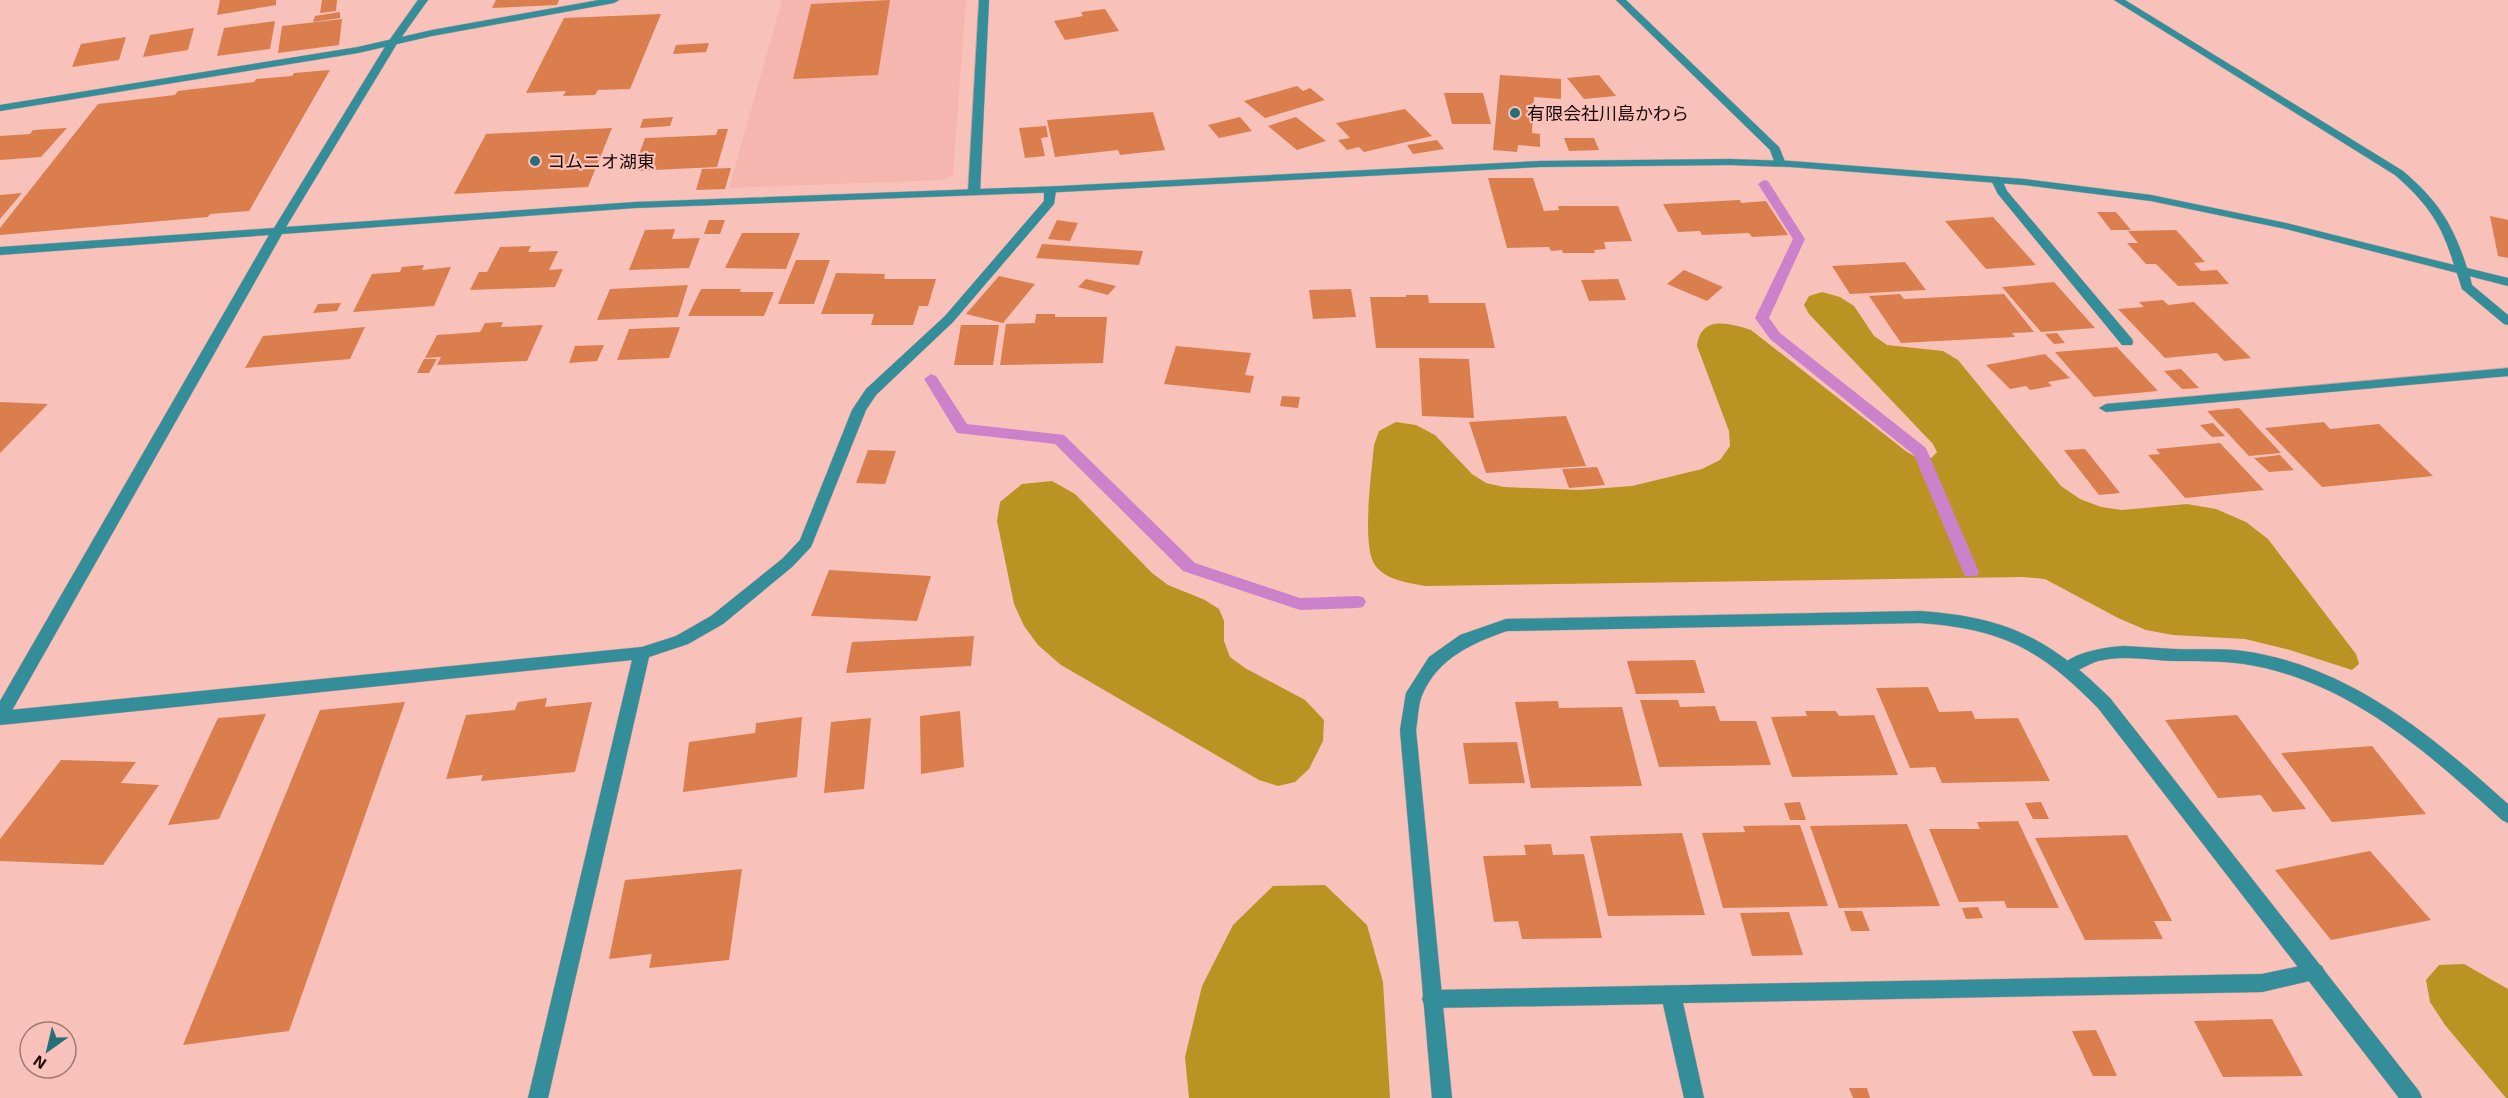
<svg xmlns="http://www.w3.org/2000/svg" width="2508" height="1098" font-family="'Exo 2','Noto Sans JP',sans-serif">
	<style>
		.built { fill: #f4b6ae }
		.forest { fill: #bb9322 }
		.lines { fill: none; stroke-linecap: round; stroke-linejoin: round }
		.stream { fill: #cc82ca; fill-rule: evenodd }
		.building { fill: #da7e4d }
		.minor-casing { stroke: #d0a19b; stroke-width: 1 }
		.tertiary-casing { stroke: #d0a19b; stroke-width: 1 }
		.minor { fill: #348e9a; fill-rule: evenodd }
		.tertiary { fill: #348e9a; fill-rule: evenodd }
		.poi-dot { fill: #266f79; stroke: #f8c2bb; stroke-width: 2 }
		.labels { text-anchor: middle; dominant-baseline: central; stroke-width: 4.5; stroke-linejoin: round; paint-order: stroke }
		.far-poi-label { font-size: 18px; fill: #1c0a08; stroke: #f8c2bb; text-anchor: start }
	</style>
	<rect width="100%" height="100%" fill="#f8c2bb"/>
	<!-- built -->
	<path class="built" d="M782 0H966L953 175 943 180 729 188Z"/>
	<!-- forest -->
	<path class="forest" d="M1822 292 1840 297 1854 306 1874 336 1887 345 1943 351 1958 360 2061 486 2080 499 2101 507 2122 510 2187 504 2216 509 2246 522 2268 539 2356 654 2359 664 2352 670 2290 650 2245 639 2173 635 2146 630 2118 618 2045 579 2023 577 1425 586C1409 583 1385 580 1375 565 1361 546 1372 471 1374 445L1379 431 1396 422 1416 425 1435 435 1472 474 1486 483 1504 487 1579 490 1632 486 1702 469 1720 460 1730 446 1729 431 1697 346C1701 315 1728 323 1751 330L1907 452 1918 458H1931L1937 452 1933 444 1809 314 1804 305 1809 296Z
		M1052 481 1075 494 1152 573 1168 585 1205 600 1219 609 1224 621V641L1230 657 1245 668 1305 700 1324 720 1323 741 1309 769 1295 782 1278 786 1259 780 1061 665 1038 645 1024 626 1014 604 997 521 1000 502 1022 484Z
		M1325 885 1367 925 1383 982 1390 1098H1189L1185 1057 1202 986 1233 925 1273 886Z
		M2464 964 2508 989V1098H2506L2445 1025 2430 1002 2426 980 2439 965Z"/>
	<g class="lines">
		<!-- stream -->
		<path class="stream" d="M1764 180 1768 181 1805 239 1769 318 1780 333 1926 448 1979 572 1977 576H1965L1963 572 1914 455 1770 339 1755 318 1793 239 1758 184Z
			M931 374 936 376 967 424 1064 435 1195 563 1300 598 1357 596 1363 597 1366 602 1363 607 1357 608 1300 610 1183 571 1055 444 957 433 924 379Z"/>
	</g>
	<!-- building -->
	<path class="building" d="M220 0H276V5L217 15Z
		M322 0H337L336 11 320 13Z
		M496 0H559L557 5 492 8Z
		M890 0 878 75 793 79 811 4Z
		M1105 9 1119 31 1065 40 1054 21 1083 16 1081 12Z
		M340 12V18L313 22 315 16Z
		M661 14 630 89 598 90 595 95 563 96 566 91 526 93 564 18Z
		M342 19 339 45 278 53 282 26Z
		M275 21 270 49 217 56 224 28Z
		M194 28 188 50 143 57 150 35Z
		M126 37 119 60 72 67 81 44Z
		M709 43 706 52 673 54 676 45Z
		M330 70 249 211 210 214 208 217 0 235V228L98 104 175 95 178 91 254 82 256 79 292 76 294 73Z
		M1500 75 1561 79V99L1534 97 1532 133 1540 134V147L1518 145 1517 152 1493 150Z
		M1599 75 1616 96 1584 99 1567 78Z
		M1297 86 1303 91 1310 88 1325 100 1265 118 1244 101Z
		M1444 93H1483L1491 124H1452Z
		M1405 109 1432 136 1364 152 1359 147 1347 150 1338 140 1350 138 1336 123Z
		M1153 112 1165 150 1120 155 1118 150 1055 157 1047 120Z
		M673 117 670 126 640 128 643 119Z
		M1240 117 1252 131 1219 138 1208 125Z
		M1296 117 1326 141 1297 150 1268 126Z
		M1046 126 1048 137 1041 138 1045 156 1025 158 1019 128Z
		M67 128 41 157 0 160V136L30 134 33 130Z
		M612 128 588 187 454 194 486 134Z
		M718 129H728L717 167 633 171 645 138 716 135Z
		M1564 138H1594L1599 150 1569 151Z
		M1437 140 1444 149 1413 154 1407 145Z
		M731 168 725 189 696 190 702 169Z
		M1488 178H1533L1544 211 1559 210 1558 206H1618L1632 241 1604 242 1606 249 1594 250 1595 253H1563L1562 250 1551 251 1549 247 1507 248Z
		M22 193 0 219V195Z
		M1740 200 1741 203 1766 201 1788 235 1752 237 1749 233 1702 235 1700 231 1678 232 1663 204Z
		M2097 212H2116L2131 230H2111Z
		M2490 216 2508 220V258L2498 256Z
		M1993 217 2036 265 1986 269 1945 221Z
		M709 220H725L720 234H704Z
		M1057 220 1078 223 1070 241 1048 239Z
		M675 229 672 239 700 238 689 268 629 270 645 230Z
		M2176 230 2205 262 2194 263 2201 271 2217 270 2229 284 2178 286 2156 264H2146L2127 243H2138L2128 231Z
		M742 233H800L786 269 725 268Z
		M1042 244 1143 251 1139 265 1036 258Z
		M531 246 528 252 558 251 549 270 563 269 555 287 470 290 479 272H487L500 247Z
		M796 260H830L814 304H778Z
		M1905 262 1926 290 1850 294 1832 266Z
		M424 265 422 270 451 267 434 306 353 312 372 274 400 272 402 267Z
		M1684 270 1723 287 1707 301 1667 284Z
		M836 273 885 274 884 279H936L928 306H919L913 325H871L874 314H821Z
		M999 276 1035 284 1003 323 966 314Z
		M1086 279 1116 286 1108 295 1078 287Z
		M1618 279 1626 300 1589 301 1581 280Z
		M2054 282 2095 328 2041 332 2002 287Z
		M688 285 678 317 597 320 610 289Z
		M701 289H741L740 292H774L764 316H688Z
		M1351 289 1356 317 1313 319 1309 290Z
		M1900 294 1904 299 2004 294 2034 332 2012 333 2015 337 1901 343 1869 296Z
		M1406 295H1428L1429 303H1485L1495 348H1376L1370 297H1406Z
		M2163 300 2168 305 2194 302 2251 358 2224 361 2217 353 2165 358 2118 309 2144 307 2139 302Z
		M341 303 337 311 313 313 318 304Z
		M1036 314H1055V317H1107L1103 363 1000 365 1006 324 1035 323Z
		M503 322 501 327 543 325 527 361 437 365 441 357 425 358 437 335 480 332 485 323Z
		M961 325H999L993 365H954Z
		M365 327 350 359 245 368 263 336Z
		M680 327 669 358 617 360 629 329Z
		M2057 333 2065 343 2054 344 2045 334Z
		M604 345 597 361 569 363 575 346Z
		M1176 346 1251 353 1245 375 1254 376 1250 393 1164 384Z
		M2117 347 2158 391 2094 397 2055 352Z
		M2045 354 2070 378 2048 382 2052 386 2030 390 2026 386 2010 389 1986 365Z
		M1419 358 1469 359 1474 418 1422 416Z
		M424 359H437L429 373H417Z
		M2181 369 2199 388 2182 389 2164 371Z
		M1282 396 1300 397 1298 408 1280 406Z
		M0 402 48 404 0 453Z
		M2239 408 2281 453 2249 456 2207 411Z
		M1566 416 1586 466 1486 473 1469 422Z
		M2324 422 2330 429 2379 424 2433 476 2322 487 2265 428Z
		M2213 423 2225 436 2212 437 2200 425Z
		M2220 443 2264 490 2185 498 2148 455 2160 454 2156 449Z
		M2085 449 2120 493 2099 495 2064 450Z
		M868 450 896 451 885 484 856 483Z
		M2280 455 2294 470 2269 472 2254 458Z
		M1597 467 1605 485 1569 488 1562 469Z
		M829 570 931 576 917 621 811 616Z
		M974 636 971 666 846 673 852 642Z
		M1695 660 1705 693 1636 694 1627 661Z
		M1928 687 1939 712 1972 711 1975 719 2018 718 2050 781 1942 783 1935 767 1910 768 1876 688Z
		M547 698 545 707 592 702 575 772 481 781 483 775 446 779 466 715 515 710 518 702Z
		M1640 700H1678L1680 707 1715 706 1720 721H1756L1771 765 1659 767Z
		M1558 701 1559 708 1622 707 1642 786 1531 788 1515 702Z
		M405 702 289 1031 183 1045 320 710Z
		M960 711 964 767 921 774 920 716Z
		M1805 711H1836L1839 716 1874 715 1898 775 1792 777 1771 717 1807 716Z
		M266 714 219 819 168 825 218 718Z
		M2237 715 2306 809 2273 812 2261 795 2218 798 2165 720Z
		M802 717 797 777 683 792 689 742 755 733 756 723Z
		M871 718 864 789 824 793 831 722Z
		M1517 742 1525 783 1469 784 1463 743Z
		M2372 746 2426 814 2332 822 2281 753Z
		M61 760 136 762 121 783 159 785 103 865 0 861V839Z
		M1800 802 1806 820H1790L1784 803Z
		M2041 802 2049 819H2033L2025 803Z
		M2018 821 2059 908H2007L2004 901 1959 902 1929 829H1980L1977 822Z
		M1907 824 1940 906 1839 908 1810 826Z
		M1800 825 1828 906 1723 908 1702 833 1745 832 1743 826Z
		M1682 833 1705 915 1608 916 1590 836Z
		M2127 835 2172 921H2154L2163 939 2085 940 2035 838Z
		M1551 844 1553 855 1584 854 1602 938 1522 939 1518 921 1494 922 1483 856 1526 855 1524 845Z
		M2370 851 2431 920 2331 940 2275 870Z
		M742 869 729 960 649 968 652 954 609 959 625 880Z
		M1978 907 1983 918 1966 919 1962 908Z
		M1844 911H1862L1870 931H1851Z
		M1789 912 1803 955 1752 956 1740 913Z
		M2272 1019 2303 1076 2223 1077 2194 1021Z
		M2096 1030 2117 1076H2093L2072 1031Z
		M1849 1088H1867L1870 1098H1853Z"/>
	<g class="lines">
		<defs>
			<path id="minor" d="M599 0H619L614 3 432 36 358 53 0 111V105L358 47 432 30Z
				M979 0H989L980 192 974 195 968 192Z
				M1616 0H1626L1779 147 1786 164 1784 166H1776L1770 150Z
				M1997 177 2001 178 2007 191 2132 339 2133 342 2132 345H2122L1998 194 1991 180Z
				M1050 187 1056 190 1054 204 953 322 876 395 866 410 811 547 792 567 723 624 688 644 649 657 548 1098H528L632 660 0 725V711L642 647 676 636 711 616 782 559 800 540 852 410 866 389 945 316 1044 201V190Z
				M2462 266 2468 270 2472 285 2508 315V325L2504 324 2462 289 2456 270Z
				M2508 368V376L2106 412 2099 408 2106 404Z
				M2124 646C2141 647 2157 648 2174 649 2197 650 2220 648 2243 651 2349 666 2431 735 2508 804V823L2502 820C2427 752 2348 680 2244 664 2223 661 2201 661 2180 661 2154 661 2124 654 2098 661 2088 664 2079 671 2069 674L2063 672 2061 668C2070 652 2107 647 2124 646Z
				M2315 963 2322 966 2325 972 2322 978 2262 992 1683 1003 1704 1098H1684L1663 1004 1432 1008 1425 1006 1422 999 1425 992 1432 990 2262 974Z"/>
			<path id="tertiary" d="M418 0H428L398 42 286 227 635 202 1060 186 1540 161 1730 159 1791 161 2024 179 2151 195 2286 223 2454 265C2442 224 2427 203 2395 175L2114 0H2125L2403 171C2438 201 2453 224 2467 268L2508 278V286L2286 229 2151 201 2024 185 1791 167 1730 165 1540 167 1060 192 635 208 282 234 6 721 0 723V701L269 235 0 255V247L274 228 388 42Z
				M1920 611C2006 617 2049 638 2110 698L2419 1091 2422 1098H2399L2098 708C2040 649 2003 629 1920 623L1507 631C1472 643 1439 658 1423 693 1418 703 1418 719 1416 730L1452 1098H1432L1400 730 1406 693 1429 657 1460 635 1506 619Z"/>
		</defs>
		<!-- minor casing -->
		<use href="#minor" class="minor-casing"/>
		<!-- tertiary casing -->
		<use href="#tertiary" class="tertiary-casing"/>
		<!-- minor -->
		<use href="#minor" class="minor"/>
		<!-- tertiary -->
		<use href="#tertiary" class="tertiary"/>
	</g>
	<!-- markers -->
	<g class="poi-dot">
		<circle cx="1515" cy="113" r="6"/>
		<circle cx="535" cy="161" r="6"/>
	</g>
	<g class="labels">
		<!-- far-poi labels -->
		<g class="far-poi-label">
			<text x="1527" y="113">有限会社川島かわら</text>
			<text x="547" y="161">コムニオ湖東</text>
		</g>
	</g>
	<!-- north arrow -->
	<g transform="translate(48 1050) rotate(214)"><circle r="28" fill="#f8c2bb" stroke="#a07873" stroke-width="1.5"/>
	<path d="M0-4.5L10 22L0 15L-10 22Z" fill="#266f79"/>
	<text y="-9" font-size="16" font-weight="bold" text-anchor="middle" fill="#1c0a08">N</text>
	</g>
</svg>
